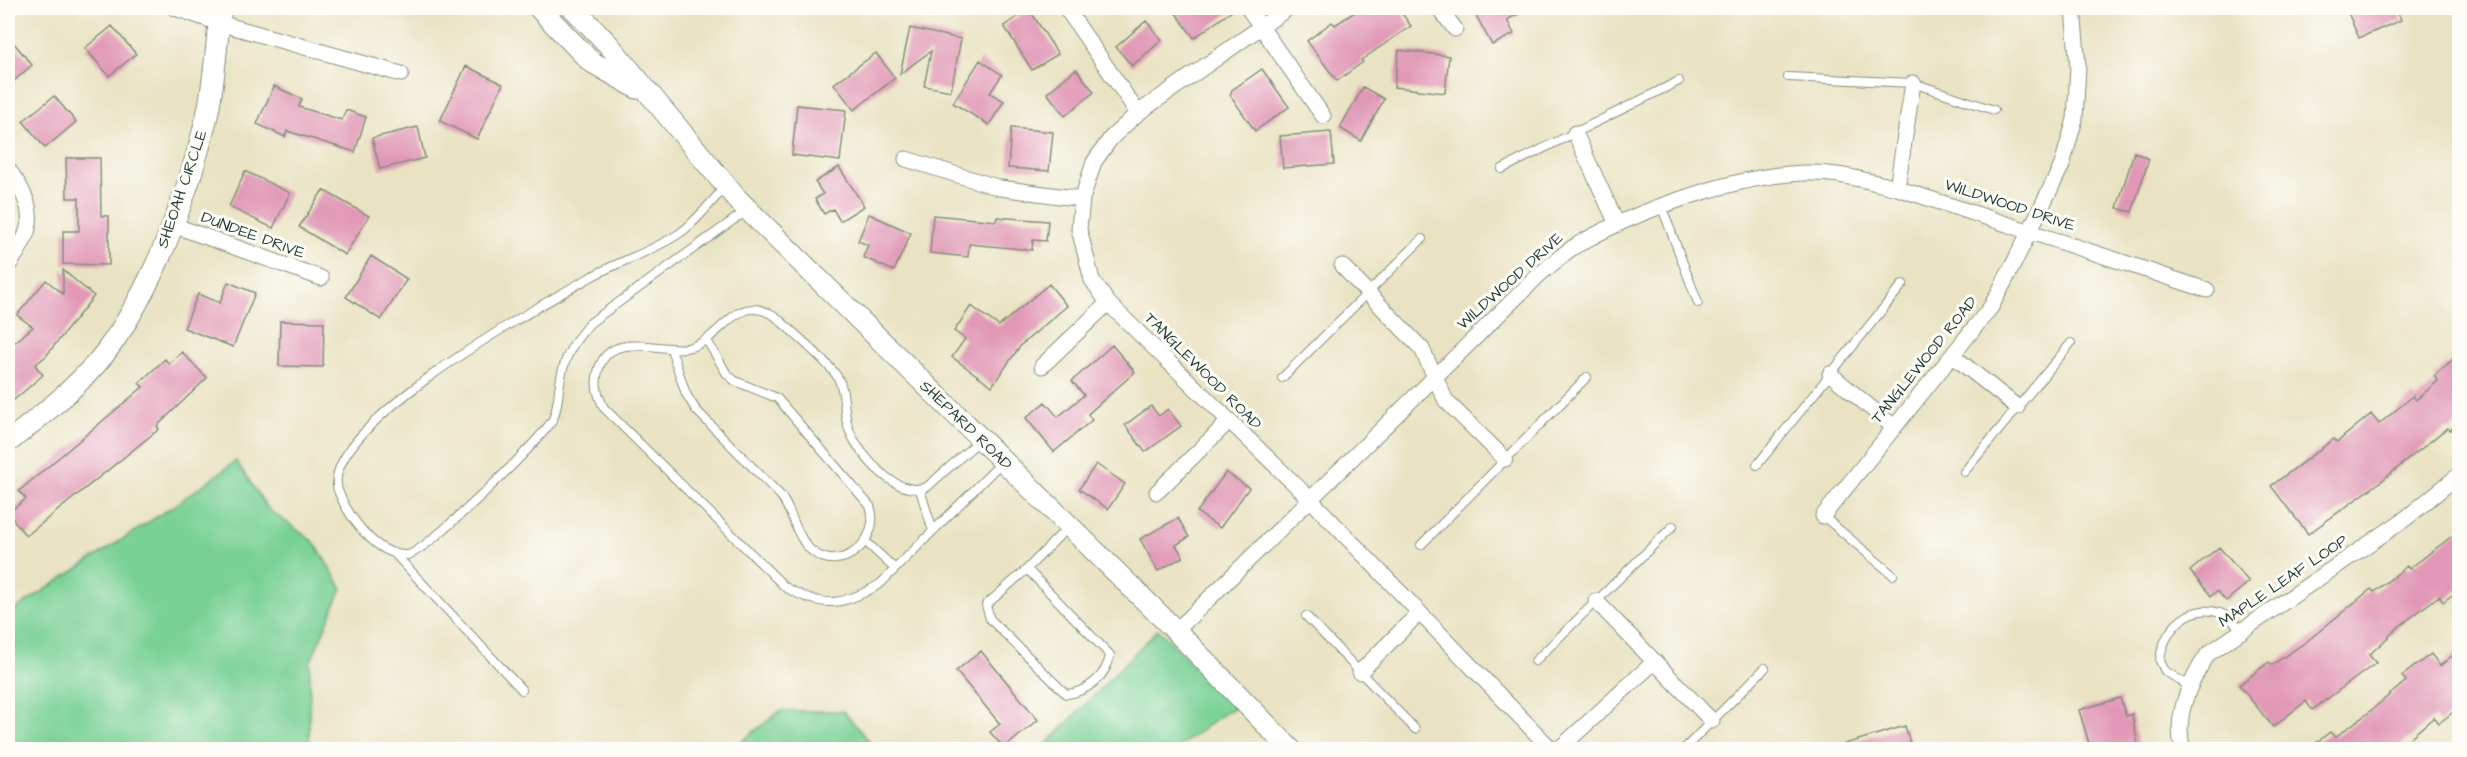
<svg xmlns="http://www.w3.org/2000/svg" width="2467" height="757" font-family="'Architects Daughter',sans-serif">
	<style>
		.green { fill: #7ad196; stroke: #4c8765; stroke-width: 1.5 }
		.building { fill: #e198b6 }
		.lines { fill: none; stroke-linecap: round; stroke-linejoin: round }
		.lane-casing { stroke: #84907c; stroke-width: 10 }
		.street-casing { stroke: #84907c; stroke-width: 17 }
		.secondary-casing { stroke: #84907c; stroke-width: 23 }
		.lane { stroke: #fff; stroke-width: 8 }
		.street { stroke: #fff; stroke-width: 15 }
		.secondary { stroke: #fff; stroke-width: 21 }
		.labels { text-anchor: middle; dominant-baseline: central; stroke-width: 6; stroke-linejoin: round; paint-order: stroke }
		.street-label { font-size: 16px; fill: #1f3d34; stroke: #fdfcf7 }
	</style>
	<rect width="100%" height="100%" fill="#fdfcf7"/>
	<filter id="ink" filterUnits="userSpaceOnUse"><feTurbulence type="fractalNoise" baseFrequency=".0167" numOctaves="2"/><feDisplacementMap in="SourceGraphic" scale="12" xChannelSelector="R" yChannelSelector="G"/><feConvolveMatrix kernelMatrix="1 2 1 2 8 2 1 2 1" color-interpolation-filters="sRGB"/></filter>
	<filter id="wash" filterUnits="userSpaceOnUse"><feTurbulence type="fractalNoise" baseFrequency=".008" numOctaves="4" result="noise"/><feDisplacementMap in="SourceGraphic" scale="24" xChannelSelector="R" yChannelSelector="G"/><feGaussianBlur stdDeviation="1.35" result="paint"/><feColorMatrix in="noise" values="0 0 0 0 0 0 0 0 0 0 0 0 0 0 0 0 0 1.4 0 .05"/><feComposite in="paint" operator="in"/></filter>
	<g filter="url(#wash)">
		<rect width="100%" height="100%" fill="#e9e3c3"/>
		<!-- green -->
		<path class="green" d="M236 461 268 509 314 542 342 588 310 663 309 749H8V614L175 505Z
			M1158 629 1235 708 1226 712 1176 749H1042Z
			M780 711H843L876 749H732Z"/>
		<g id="blocks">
			<!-- building -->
			<path class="building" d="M1172 8H1236L1194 38Z
				M1361 8H1398L1411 26 1361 60 1363 62 1337 81 1307 41 1332 22 1335 25Z
				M1472 8H1529L1507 20 1514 34 1492 45Z
				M2346 8H2396L2401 20 2359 38Z
				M1029 9 1058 54 1032 70 1004 26Z
				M1146 21 1162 40 1132 66 1116 47Z
				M112 26 136 54 109 76 85 48Z
				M910 28 961 39 951 91 924 86 931 51 900 74Z
				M8 36 32 65 8 86Z
				M1399 50 1449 56 1445 93 1394 87Z
				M876 53 895 78 854 110 834 84Z
				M980 60 1002 75 990 93 1004 101 989 125 953 103Z
				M466 66 503 84 477 139 440 121Z
				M1076 69 1094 92 1065 116 1047 93Z
				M1262 69 1289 107 1255 131 1230 95 1232 90Z
				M274 86 302 99 299 107 342 120 346 110 366 117 355 152 287 131 285 137 257 124Z
				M1363 87 1384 99 1361 141 1340 128Z
				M54 96 76 122 45 148 23 121Z
				M797 105 846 110 840 161 792 155Z
				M418 127 425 158 380 169 372 138Z
				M1011 128 1053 132 1049 171 1008 168Z
				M1331 132 1334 164 1283 168 1280 136Z
				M2134 152 2149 159 2132 212 2117 208Z
				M66 158H100L101 216H109V265L63 264V231H79V198H67Z
				M839 167 864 206 840 221 833 209 824 214 815 199 823 194 815 182Z
				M245 171 290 193 273 228 229 207Z
				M323 190 369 216 345 255 299 227Z
				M869 214 911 233 894 271 863 257 868 245 858 241Z
				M933 215 996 221 997 217 1048 221 1046 241 1033 240 1032 250 969 244 968 257 930 253Z
				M371 256 407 279 381 320 346 297Z
				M63 270 94 296 46 356 35 365 43 375 14 400 8 393V348L33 327 17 315 46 280 63 294Z
				M228 282 255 293 233 347 184 328 198 294 220 303Z
				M1049 284 1067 306 1021 345 992 386 952 357 965 339 954 331 971 306 999 326Z
				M280 321 324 322 323 367 279 366Z
				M1112 345 1135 372 1088 414 1092 420 1054 452 1026 418 1045 402 1058 417 1084 395 1072 381Z
				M182 352 207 378 157 426 159 429 26 536 8 513 26 499 19 491 143 387 139 383 165 359 169 364Z
				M2460 353V422L2450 430 2447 428 2379 483 2308 534 2271 486 2334 439 2337 442 2371 414 2379 424 2413 396 2416 400 2438 381 2434 376Z
				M1151 406 1159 416 1168 409 1181 426 1145 452 1125 425Z
				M1096 464 1125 484 1108 509 1079 489Z
				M1226 472 1249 488 1220 528 1197 512Z
				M1178 518 1189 537 1176 545 1183 557 1158 571 1140 539Z
				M2460 530V589L2443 602 2439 596 2401 625 2369 655 2376 663 2312 710 2306 701 2273 727 2239 685 2269 662 2272 665 2306 642 2371 589 2374 592 2407 566 2409 569Z
				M2219 547 2249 582 2226 601 2217 591 2211 596 2190 571Z
				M2460 649V707L2439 723 2434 717 2396 750H2307L2330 732 2335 737 2368 713 2406 681 2402 676 2431 654 2440 666Z
				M981 651 1038 720 1004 748 990 732 1000 724 956 671Z
				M2120 698 2126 716 2132 714 2139 750H2091L2079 710Z
				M1905 726 1912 750H1838V746Z"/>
		</g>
	</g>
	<g filter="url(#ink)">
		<use href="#blocks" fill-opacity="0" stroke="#84907c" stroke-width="1.5"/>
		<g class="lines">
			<defs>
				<path id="lane" d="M1788 77 1913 83 1994 110
					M1502 169 1679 81
					M725 187C711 202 697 221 680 233 652 252 619 261 589 278 543 304 311 431 339 493 349 517 376 556 407 555 423 555 544 438 553 419 558 407 558 395 560 383 564 357 573 342 590 323L746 211
					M1661 205 1698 303
					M671 349 686 394 696 410 781 496C793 513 797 540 813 552 843 575 882 538 870 506L777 398 735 381 727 374 706 339
					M1282 378 1422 239
					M980 440 927 487C897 498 861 457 850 432 842 415 847 394 838 378 831 364 789 329 775 316 734 292 725 337 691 347 664 355 612 328 599 368 594 383 597 394 604 408L785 587C823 609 843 606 880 584L1002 462
					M1757 465 1903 284
					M1964 472 2071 343
					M920 490 933 531
					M1823 516 1893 575
					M865 541 895 569
					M1421 545 1587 377
					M394 553 522 690
					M1027 569 1110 655C1107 676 1086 693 1066 694L990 619 986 605 1027 569 1068 527
					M1306 616 1415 729
					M1535 661 1673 526
					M2189 686 2165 671 2160 661C2162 632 2188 602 2220 613 2229 616 2236 624 2243 630
					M1683 750 1765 668"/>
				<path id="street" d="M175 8 219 23 401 74
					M1066 8 1138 113
					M1248 8 1323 116
					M1288 8 1138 113 1111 138 1094 162 1082 199 1079 229 1092 280 1108 303 1310 499 1552 750
					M1439 8 1455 29
					M1575 133 1617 224
					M906 159 1000 188 1082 199
					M8 169C37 209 36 227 8 266
					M1897 188 1913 83
					M173 225 321 278
					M1342 266 1422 349 1446 401 1505 459
					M1953 356 2017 407
					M1042 366 1108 303
					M1830 374 1894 427
					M1157 492 1228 422
					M1823 516 1991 307 2012 267 2062 165 2075 119 2078 67 2073 8
					M1596 601 1712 721
					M1176 631 1541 273C1553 264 1564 252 1577 245 1635 211 1739 174 1807 173 1837 172 1868 181 1897 188L2207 290
					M1360 672 1419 613
					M1558 750 1654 662
					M2183 750C2173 716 2190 681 2208 654L2405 519 2460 474"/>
				<path id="secondary" d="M539 8 590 61 637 88
					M573 8 608 44 737 199 1176 631 1291 750
					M8 442C42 415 78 387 105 353 153 289 189 193 207 116 215 81 216 43 221 8"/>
			</defs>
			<!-- lane casing -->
			<use href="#lane" class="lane-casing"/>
			<!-- street casing -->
			<use href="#street" class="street-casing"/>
			<!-- secondary casing -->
			<use href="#secondary" class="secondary-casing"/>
			<!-- lane -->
			<use href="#lane" class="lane"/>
			<!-- street -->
			<use href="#street" class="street"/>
			<!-- secondary -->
			<use href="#secondary" class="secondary"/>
		</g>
	</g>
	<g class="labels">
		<!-- street labels -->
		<g class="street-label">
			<text transform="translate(182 189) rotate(-71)">SHEOAH CIRCLE</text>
			<text transform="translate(2010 205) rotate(18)">WILDWOOD DRIVE</text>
			<text transform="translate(253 235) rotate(20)">DUNDEE DRIVE</text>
			<text transform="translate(1510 281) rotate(-42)">WILDWOOD DRIVE</text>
			<text transform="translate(1924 360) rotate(-51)">TANGLEWOOD ROAD</text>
			<text transform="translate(1203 371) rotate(45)">TANGLEWOOD ROAD</text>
			<text transform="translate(966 425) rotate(44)">SHEPARD ROAD</text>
			<text transform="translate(2283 581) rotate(-34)">MAPLE LEAF LOOP</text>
		</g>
	</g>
	<!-- margin -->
	<rect width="2467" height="757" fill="none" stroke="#fdfcf7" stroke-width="30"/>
</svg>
